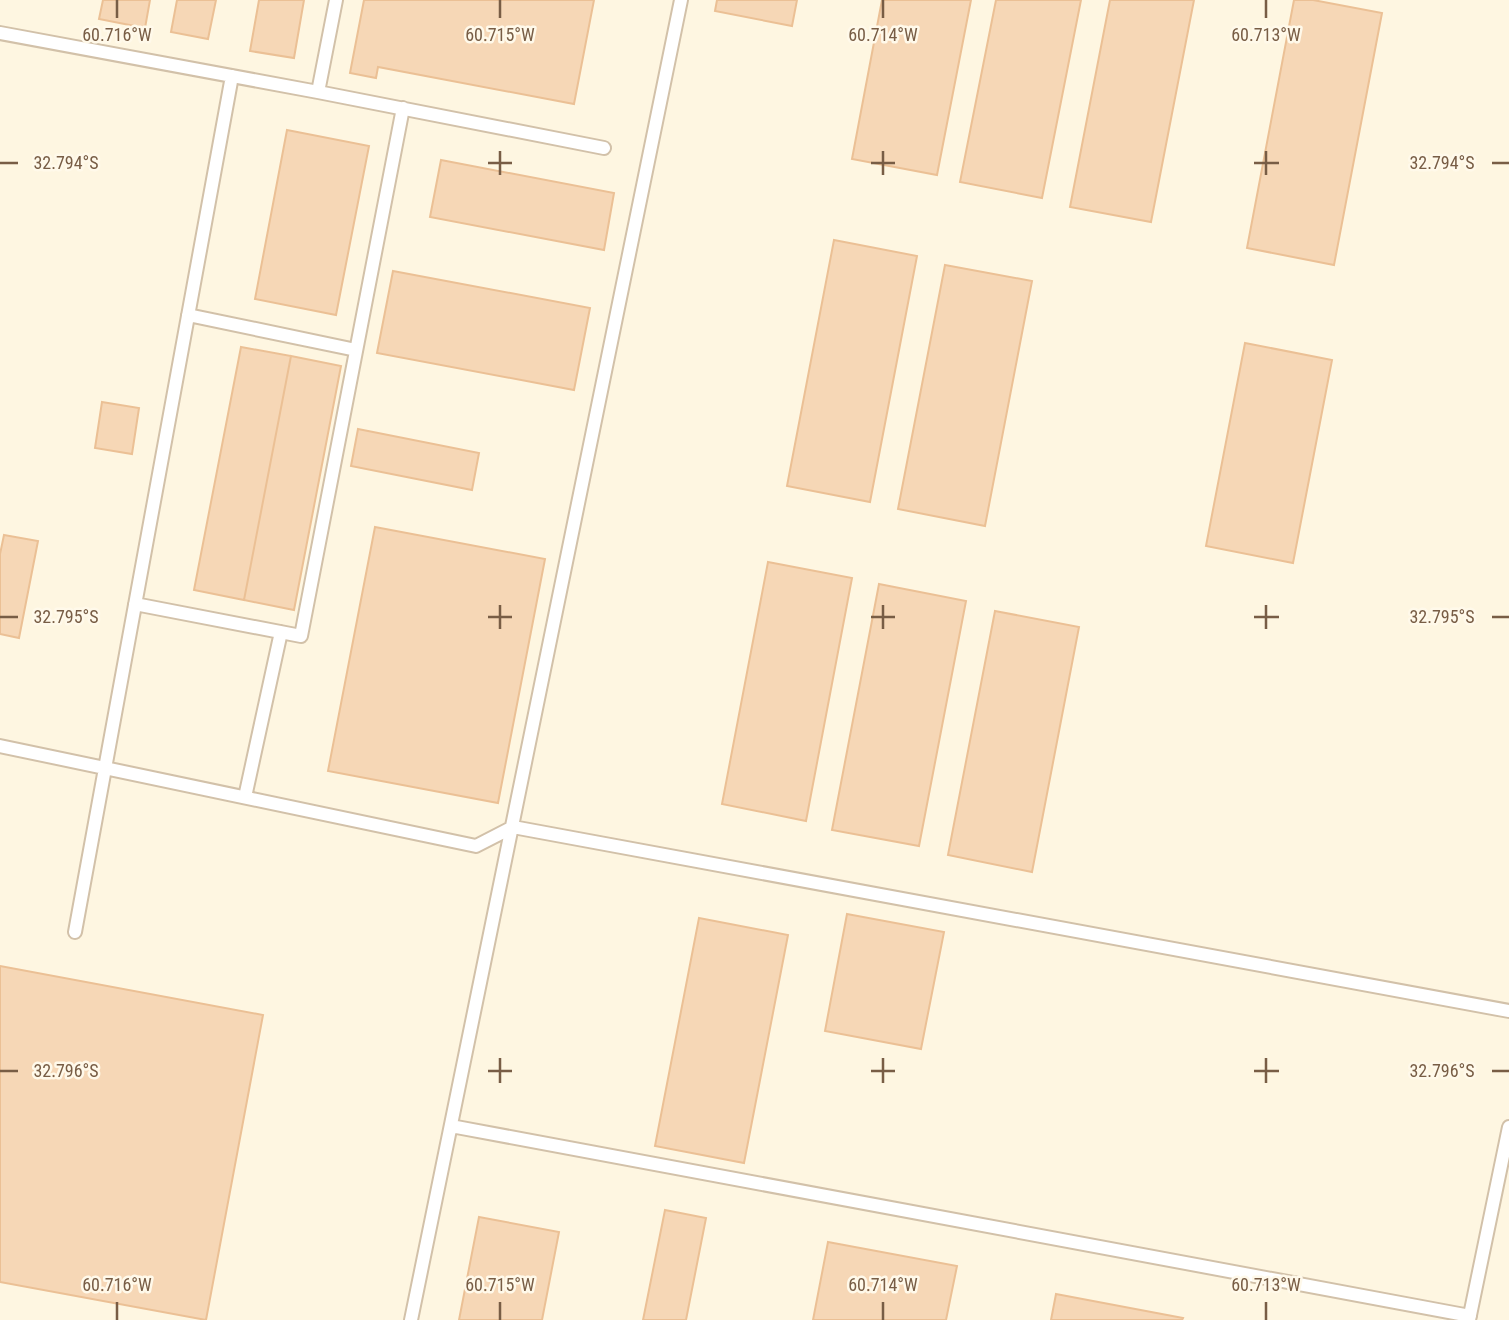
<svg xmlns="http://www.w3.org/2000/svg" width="1509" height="1320" font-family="'Roboto Condensed',sans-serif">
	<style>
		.building { fill: #f6d7b6; stroke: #ebc095; stroke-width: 2 }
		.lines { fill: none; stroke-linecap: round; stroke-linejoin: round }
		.lane-casing { stroke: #d2c1a9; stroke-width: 16 }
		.lane { stroke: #fff; stroke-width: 12 }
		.ticks { fill: none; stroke: #785d45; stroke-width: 2.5 }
		.ticks-label { font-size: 18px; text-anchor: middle; fill: #785d45; stroke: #fff9ea; stroke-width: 5; stroke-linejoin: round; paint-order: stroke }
	</style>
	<rect width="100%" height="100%" fill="#fef6e1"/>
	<!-- building -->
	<path class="building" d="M103 0H150L145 28 99 19Z
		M177 0H216L208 39 171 32Z
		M259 0H304L294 58 250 51Z
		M364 0H594L574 104 378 67 376 78 350 73Z
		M717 0H797L792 26 715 11Z
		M882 0H971L937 175 852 159Z
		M996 0H1081L1042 198 960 182Z
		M1110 0H1194L1151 222 1070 207Z
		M1294 0H1313L1382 13 1334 265 1247 248Z
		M287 130 369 146 336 315 255 299Z
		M441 160 614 193 604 250 430 217Z
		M834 240 917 256 870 502 787 486Z
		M945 265 1032 281 985 526 898 509Z
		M393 271 590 308 574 390 377 353Z
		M1245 343 1332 360 1293 563 1206 546Z
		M241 347 291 356 244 600 194 590Z
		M291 356 341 366 294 610 244 600Z
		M102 402 139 408 132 454 95 448Z
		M358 429 479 453 472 490 351 466Z
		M375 527 545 559 498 803 328 771Z
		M4 535 38 541 19 638 0 634V554Z
		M768 562 852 578 806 821 722 804Z
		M879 584 966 601 919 846 832 830Z
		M995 611 1079 627 1032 872 948 855Z
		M847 914 944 932 921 1049 825 1031Z
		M699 918 788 935 744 1163 655 1146Z
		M0 966 263 1015 206 1320 0 1282Z
		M665 1210 706 1218 686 1320H643Z
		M479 1217 559 1232 542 1320H459Z
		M828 1242 957 1266 946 1320H813Z
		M1056 1294 1183 1318 1182 1320H1051Z"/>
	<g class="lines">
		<defs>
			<path id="lane" d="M0 33 318 92 604 148
				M318 92 336 0
				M188 315 356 350
				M135 604 301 636 403 108
				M0 746 476 846 513 827 1509 1011
				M245 797 281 632
				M75 932 232 76
				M451 1126 1470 1316
				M411 1320 681 0
				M1469 1320 1509 1127"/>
		</defs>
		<!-- lane casing -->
		<use href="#lane" class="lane-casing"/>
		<!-- lane -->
		<use href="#lane" class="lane"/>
	</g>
	<!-- ticks -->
	<path class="ticks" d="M117 0V18M500 0V18M883 0V18M1266 0V18M500 151V175M883 151V175M1266 151V175M0 163H18M488 163H512M871 163H895M1254 163H1279M1492 163H1509M500 605V629M883 605V629M1266 605V629M0 617H18M488 617H512M871 617H895M1254 617H1279M1492 617H1509M500 1058V1083M883 1058V1083M1266 1058V1083M0 1071H18M488 1071H512M871 1071H895M1254 1071H1279M1492 1071H1509M117 1302V1320M500 1302V1320M883 1302V1320M1266 1302V1320"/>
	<g class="ticks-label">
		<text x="117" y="41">60.716°W</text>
		<text x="500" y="41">60.715°W</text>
		<text x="883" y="41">60.714°W</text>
		<text x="1266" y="41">60.713°W</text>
		<text x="66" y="169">32.794°S</text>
		<text x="1442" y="169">32.794°S</text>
		<text x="66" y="623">32.795°S</text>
		<text x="1442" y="623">32.795°S</text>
		<text x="66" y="1077">32.796°S</text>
		<text x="1442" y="1077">32.796°S</text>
		<text x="117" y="1291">60.716°W</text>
		<text x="500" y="1291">60.715°W</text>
		<text x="883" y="1291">60.714°W</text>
		<text x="1266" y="1291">60.713°W</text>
	</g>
</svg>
